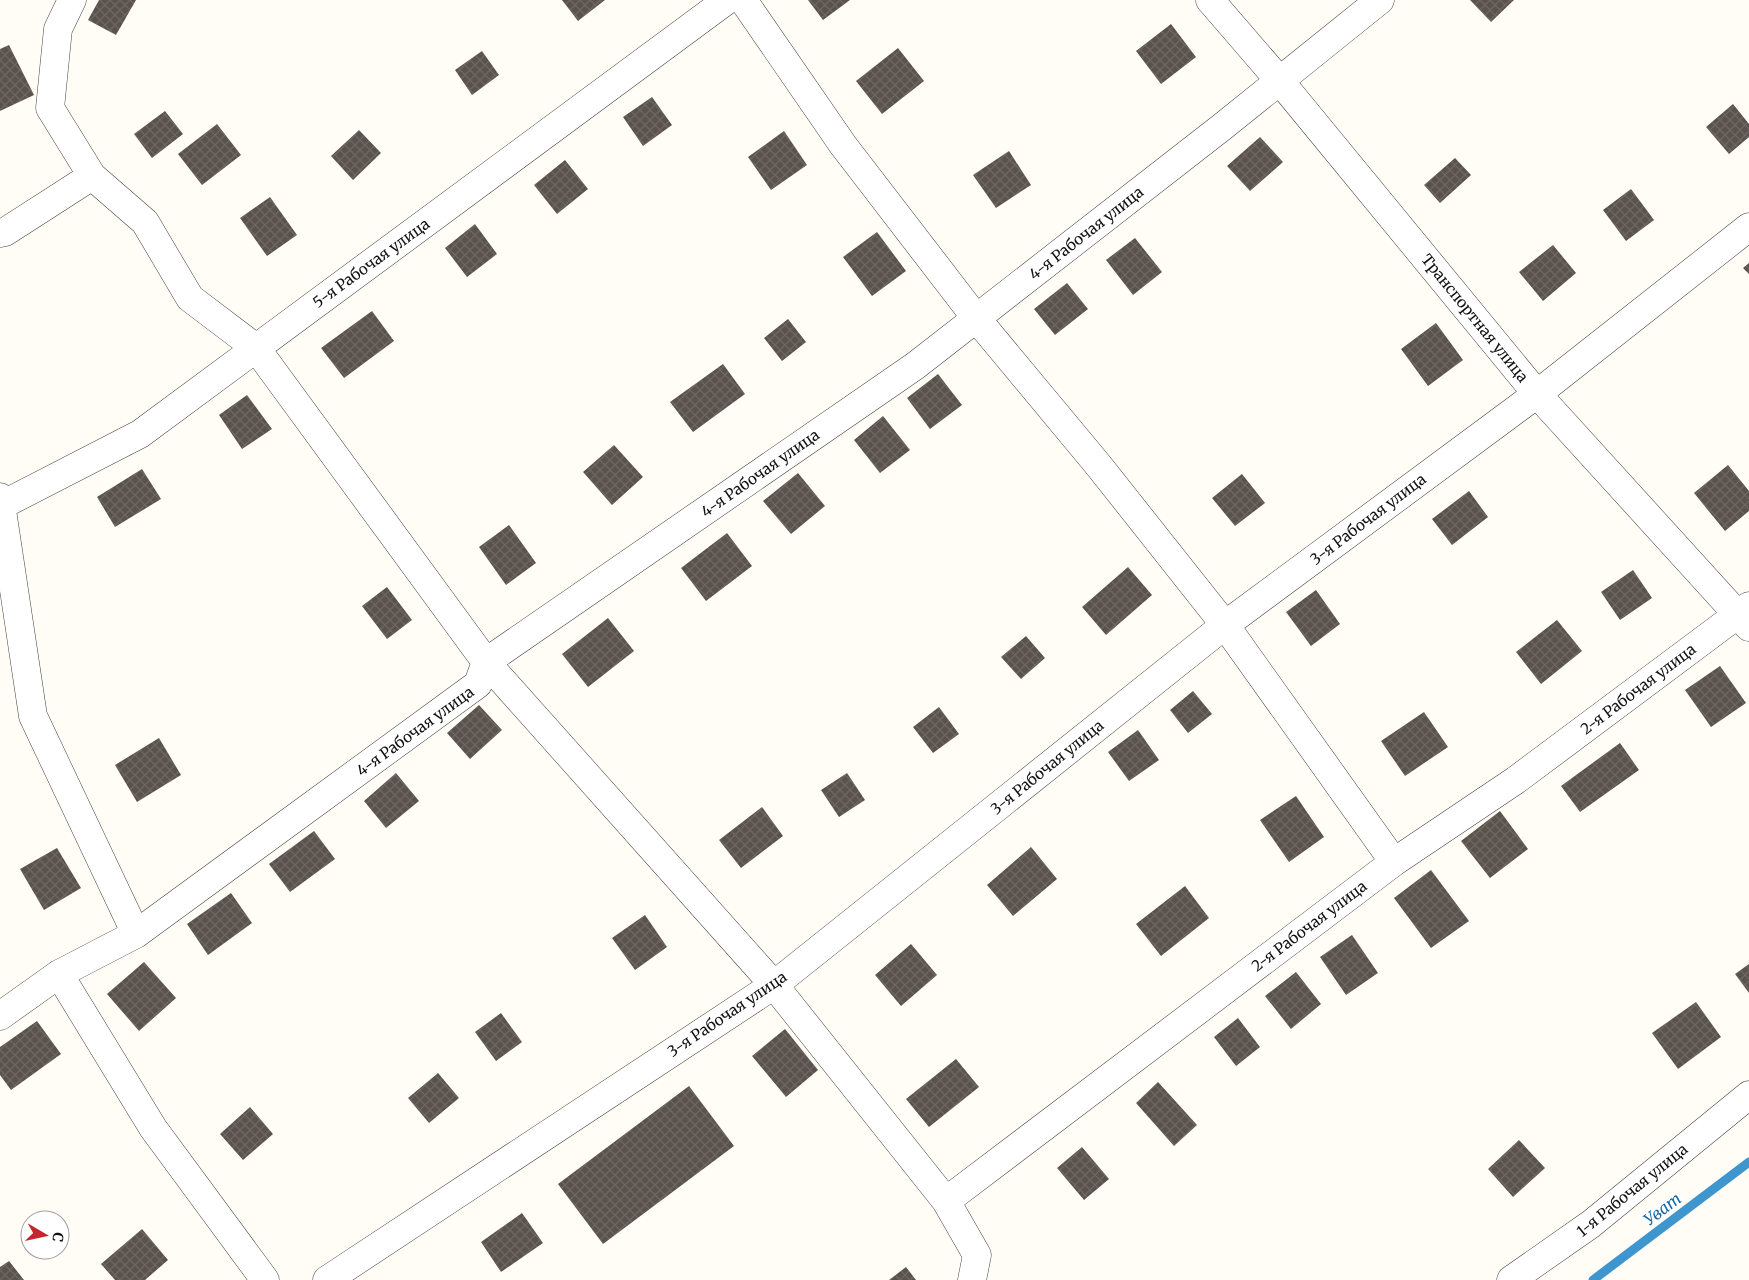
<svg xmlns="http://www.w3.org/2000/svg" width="1749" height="1280" font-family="Merriweather,serif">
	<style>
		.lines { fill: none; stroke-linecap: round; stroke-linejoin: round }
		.stream { stroke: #3f96cf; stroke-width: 9 }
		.building { fill: url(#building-cross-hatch) }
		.minor-casing { stroke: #444; stroke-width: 29 }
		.minor { stroke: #fff; stroke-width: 28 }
		.labels { text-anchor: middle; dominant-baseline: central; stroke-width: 5; stroke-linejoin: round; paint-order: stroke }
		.street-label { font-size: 15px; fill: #111; stroke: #fff }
		.water-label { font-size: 16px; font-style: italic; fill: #1768a6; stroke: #fff }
	</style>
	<defs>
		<pattern id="building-cross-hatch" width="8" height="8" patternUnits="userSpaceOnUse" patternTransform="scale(1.25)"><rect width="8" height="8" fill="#5a524d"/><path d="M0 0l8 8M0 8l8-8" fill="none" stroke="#6d6662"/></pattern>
	</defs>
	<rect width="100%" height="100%" fill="#fffdf5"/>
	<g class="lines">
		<!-- stream -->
		<path class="stream" d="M1593 1280 1749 1162"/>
	</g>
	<!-- building -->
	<path class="building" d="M99 0H136L116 35 88 20Z
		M562 0H605L578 21Z
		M808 0H850L823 20Z
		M1470 0H1514L1491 22Z
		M1171 24 1196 57 1161 84 1136 51Z
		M9 45 34 95 0 111V49Z
		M898 48 924 81 882 114 856 81Z
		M482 51 499 75 472 95 455 70Z
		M652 97 672 125 643 146 623 117Z
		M1733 104 1749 124V137L1729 154 1706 127Z
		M165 111 183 134 152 158 134 134Z
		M217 124 241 155 202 185 178 154Z
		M359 130 381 153 353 180 331 156Z
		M784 131 807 165 771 190 748 157Z
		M1260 137 1283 162 1250 191 1227 166Z
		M1009 151 1031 185 996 208 973 175Z
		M1455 158 1471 175 1440 203 1424 185Z
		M565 160 588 189 557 214 534 185Z
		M1631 189 1654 220 1626 241 1603 210Z
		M270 197 297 235 267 256 240 218Z
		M475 224 497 254 467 277 445 248Z
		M877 232 906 271 872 296 843 257Z
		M1135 238 1162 272 1133 295 1106 260Z
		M1553 245 1576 273 1543 301 1519 272Z
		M1749 263V274L1743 268Z
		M1067 283 1088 309 1055 335 1034 309Z
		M372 311 394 341 344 378 321 348Z
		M788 319 806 342 782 361 764 338Z
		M1436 323 1463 360 1428 386 1401 349Z
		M723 364 745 394 693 432 670 402Z
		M938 374 962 405 930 429 907 398Z
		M247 395 272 429 242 449 219 415Z
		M883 416 910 450 880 473 854 440Z
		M614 445 643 477 612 505 583 472Z
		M1728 465 1749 491V511L1725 531 1694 493Z
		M142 469 161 499 115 527 97 497Z
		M798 473 825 506 791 534 763 501Z
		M1242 474 1265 503 1235 526 1212 498Z
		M1469 491 1488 517 1452 545 1432 519Z
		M509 525 536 563 506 585 479 547Z
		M727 533 752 566 706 601 681 568Z
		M1128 567 1152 595 1106 635 1082 607Z
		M1633 570 1652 598 1620 620 1601 592Z
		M387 587 412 620 387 639 362 606Z
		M1316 590 1340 624 1311 646 1286 612Z
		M608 618 634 651 588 687 562 654Z
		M1557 620 1582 651 1541 684 1516 652Z
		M1026 636 1045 658 1021 679 1001 657Z
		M1720 666 1746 703 1711 727 1685 690Z
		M1193 691 1212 714 1188 733 1170 710Z
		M479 705 502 730 470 759 447 733Z
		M939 707 959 734 933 753 913 727Z
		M1424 712 1448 747 1405 776 1381 741Z
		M1138 730 1159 760 1129 781 1108 752Z
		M159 738 181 775 137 802 115 765Z
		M1620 743 1639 770 1580 812 1561 786Z
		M396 773 419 801 386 828 364 801Z
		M847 773 865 800 839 817 821 790Z
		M1296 796 1324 837 1289 862 1260 820Z
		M762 807 783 836 741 868 719 840Z
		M1500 811 1528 849 1490 878 1461 841Z
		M314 831 335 859 290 892 269 864Z
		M1031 847 1057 879 1013 916 987 885Z
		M57 848 81 888 44 910 20 869Z
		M1431 870 1469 921 1431 948 1394 898Z
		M1185 886 1209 918 1161 956 1136 924Z
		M231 893 252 923 208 955 187 924Z
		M645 915 667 947 635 970 612 938Z
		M1352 935 1378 973 1346 995 1320 957Z
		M911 944 937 975 901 1006 875 975Z
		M144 962 176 998 139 1031 107 994Z
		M1749 964V993L1735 974Z
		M1296 972 1321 1004 1291 1029 1265 996Z
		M1696 1002 1721 1037 1678 1069 1652 1033Z
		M501 1013 522 1042 496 1061 475 1032Z
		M1238 1018 1260 1047 1236 1066 1214 1037Z
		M37 1021 61 1054 11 1090 0 1075V1047Z
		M785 1029 818 1070 786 1097 752 1056Z
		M956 1059 979 1087 929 1127 906 1099Z
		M438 1073 459 1098 429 1123 408 1098Z
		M1158 1082 1197 1125 1174 1146 1136 1103Z
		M689 1086 734 1146 603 1244 558 1184Z
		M250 1107 273 1134 243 1160 220 1134Z
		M1519 1140 1545 1168 1513 1197 1488 1169Z
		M1082 1147 1109 1179 1084 1200 1057 1168Z
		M522 1213 543 1243 501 1272 481 1242Z
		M142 1229 168 1260 145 1280H115L101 1264Z
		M9 1261 24 1280H0V1267Z
		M906 1267 916 1280H889Z"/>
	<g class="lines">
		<defs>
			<path id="minor" d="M72 0 58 29 50 108 92 176 145 222 190 298 256 348 486 662 774 985 946 1201
				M743 0 843 145 976 318 1099 466 1225 625 1394 862
				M1210 0 1279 80 1537 394 1749 627
				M0 233 5 232 92 176
				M0 497 33 716 136 934
				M2 505 140 434 727 0
				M59 974 153 1128 265 1280
				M0 1016 59 974 136 934 478 684 486 662 915 366 1222 127 1380 0
				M327 1280 774 985 1225 625 1537 394 1749 227
				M972 1280 977 1255 946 1201 1394 862 1516 780 1749 606
				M1511 1280 1591 1224 1749 1095"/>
		</defs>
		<!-- minor casing -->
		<use href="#minor" class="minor-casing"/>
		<!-- minor -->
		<use href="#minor" class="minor"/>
	</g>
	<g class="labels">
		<!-- street labels -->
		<g class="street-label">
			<text transform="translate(1086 233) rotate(-38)">4-я Рабочая улица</text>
			<text transform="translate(371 263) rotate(-36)">5-я Рабочая улица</text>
			<text transform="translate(1475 318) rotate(51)">Транспортная улица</text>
			<text transform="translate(760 473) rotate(-35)">4-я Рабочая улица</text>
			<text transform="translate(1368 519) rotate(-37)">3-я Рабочая улица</text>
			<text transform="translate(1638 689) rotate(-37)">2-я Рабочая улица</text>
			<text transform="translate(415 731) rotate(-36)">4-я Рабочая улица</text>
			<text transform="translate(1047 767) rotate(-39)">3-я Рабочая улица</text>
			<text transform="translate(1309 926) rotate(-37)">2-я Рабочая улица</text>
			<text transform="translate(727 1014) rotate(-34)">3-я Рабочая улица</text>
			<text transform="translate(1632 1190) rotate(-39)">1-я Рабочая улица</text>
		</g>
		<!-- water labels -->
		<g class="water-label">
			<text transform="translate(1662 1209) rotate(-37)">Уват</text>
		</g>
	</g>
	<!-- north arrow -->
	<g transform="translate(45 1235) rotate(99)"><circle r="24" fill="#ffffff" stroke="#a0a0a0"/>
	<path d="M0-4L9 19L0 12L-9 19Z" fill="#c4262e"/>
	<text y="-8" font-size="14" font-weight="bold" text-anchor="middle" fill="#111111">С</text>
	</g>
</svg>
